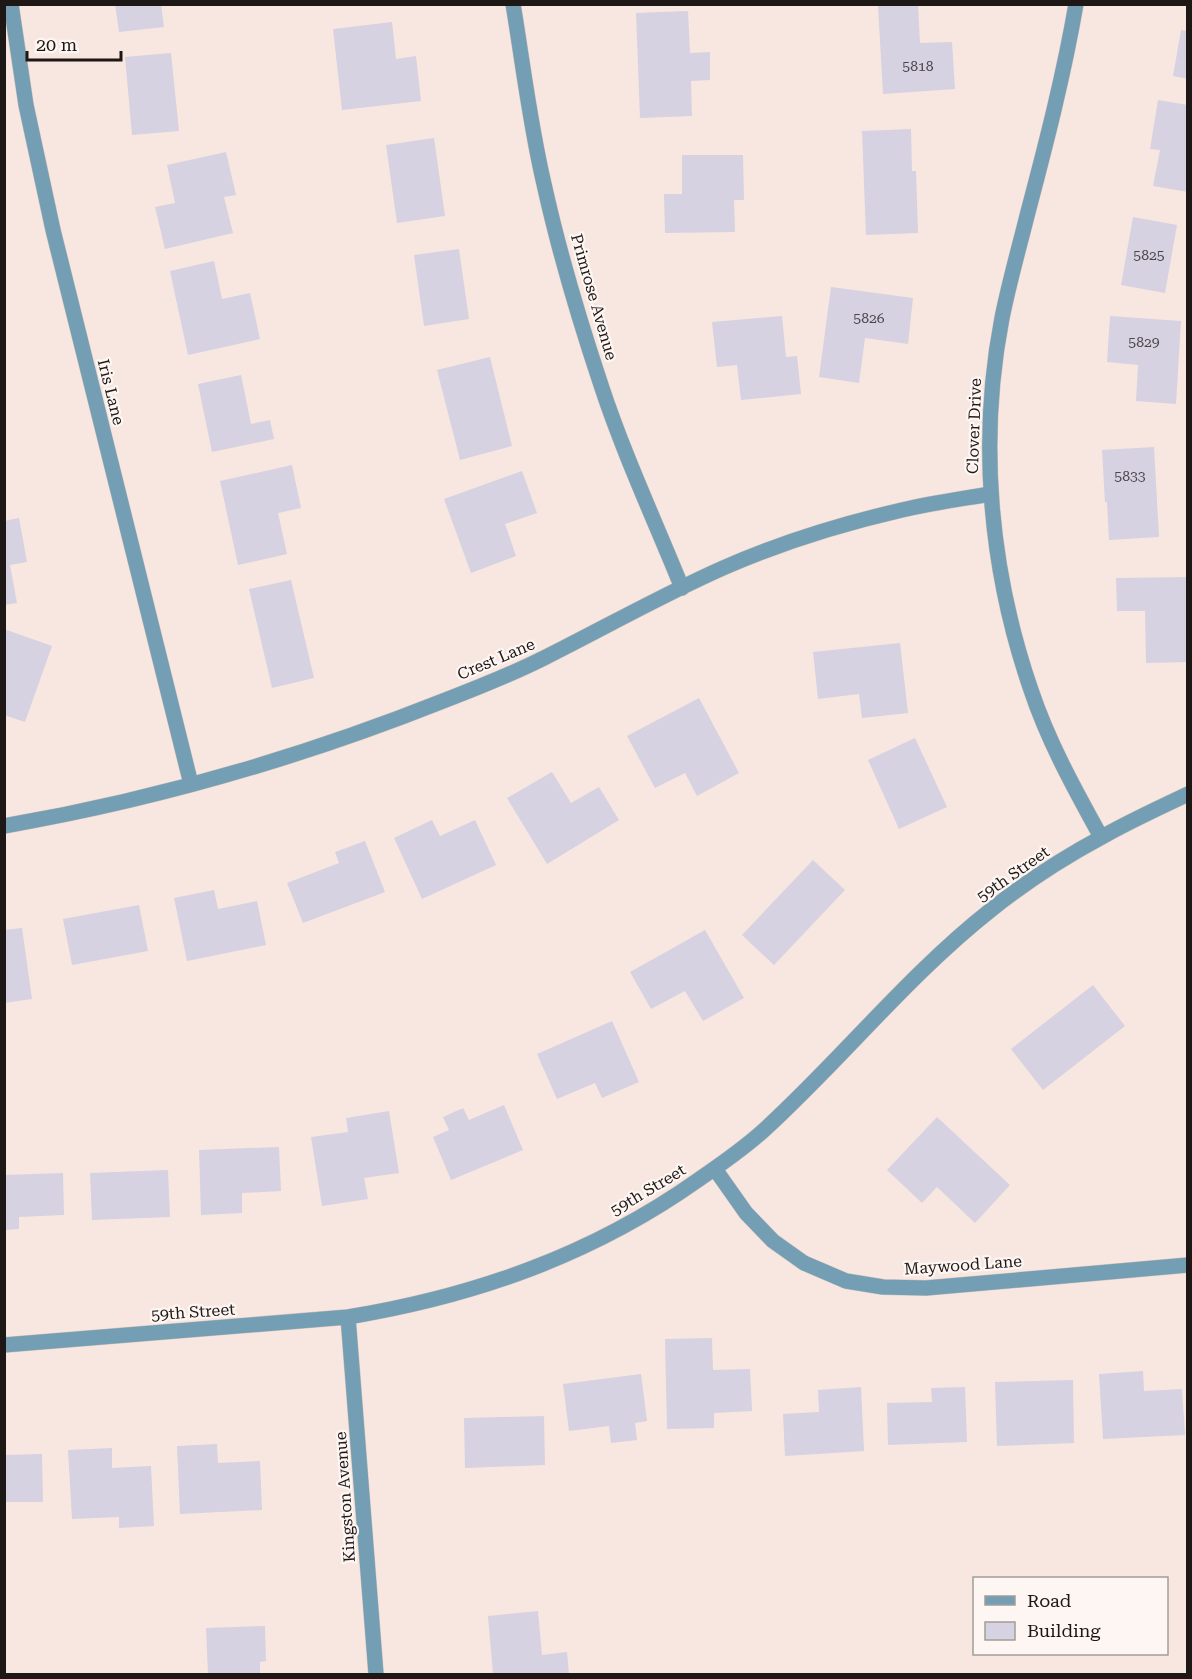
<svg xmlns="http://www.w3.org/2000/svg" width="1192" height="1679" font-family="'Roboto Serif',serif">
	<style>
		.building { fill: #d6d2e1 }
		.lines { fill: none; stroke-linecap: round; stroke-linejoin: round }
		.street-casing { stroke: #d0c2bb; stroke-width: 16 }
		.street { stroke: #739eb4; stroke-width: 15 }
		.labels { text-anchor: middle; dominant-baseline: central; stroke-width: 4.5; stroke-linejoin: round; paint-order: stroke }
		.number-label { font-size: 14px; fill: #4b4648 }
		.street-label { font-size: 16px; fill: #1d1715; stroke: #fdf6f3 }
	</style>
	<rect width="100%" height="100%" fill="#f7e7e0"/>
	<!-- building -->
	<path class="building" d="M115 4H161L164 27 119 32Z
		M904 4H918L920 43 952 42 955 89 883 94 878 6Z
		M688 11 690 53 710 52V80L691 81 692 116 640 118 636 13Z
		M392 22 396 59 416 56 421 101 342 110 333 29Z
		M1181 30 1188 31V79L1173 76Z
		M171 53 179 131 132 135 125 57Z
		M1158 100 1188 105V192L1153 186 1160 150 1150 149Z
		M911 129 912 171H916L918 233 866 235 862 131Z
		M434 138 445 216 397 223 386 145Z
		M226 152 236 195 224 197 233 233 165 249 155 207 175 203 167 165Z
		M682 155H743L744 200H734L735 232 665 233 664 194H682Z
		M1133 217 1177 225 1165 293 1121 285Z
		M459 249 469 319 424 326 414 255Z
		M214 261 222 299 250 293 260 339 188 355 170 271Z
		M831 287 913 298 908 344 865 338 859 383 819 377Z
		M782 316 786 357 797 356 801 394 741 400 737 365 717 367 712 322Z
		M1110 316 1181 321 1176 404 1136 401 1138 365 1107 362Z
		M490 357 512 446 460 460 437 370Z
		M241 375 251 424 270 420 274 439 212 452 198 384Z
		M1154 447 1159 537 1109 540 1107 502H1105L1102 450Z
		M292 465 301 508 278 513 287 554 238 565 220 481Z
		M522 471 537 513 505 524 516 556 471 573 444 499Z
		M19 518 27 562 10 565 17 603 4 605V521Z
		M1188 577V662L1146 663 1145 611H1117L1116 578Z
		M291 580 314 678 272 688 249 589Z
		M4 629 52 646 25 722 4 715Z
		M900 643 908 713 862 718 859 694 818 699 813 652Z
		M699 698 739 773 697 796 685 773 655 788 627 736Z
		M915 738 947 807 899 829 868 760Z
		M552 772 571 803 599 787 619 820 547 864 507 798Z
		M432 820 440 836 475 820 496 865 422 899 394 838Z
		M365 841 385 892 303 923 287 883 339 863 335 852Z
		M813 860 845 890 774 965 742 935Z
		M214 890 218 909 257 901 266 945 187 961 174 898Z
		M139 905 148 951 72 965 63 919Z
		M22 928 32 999 4 1003V930Z
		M705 930 744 998 703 1021 685 991 651 1009 630 972Z
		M1093 985 1125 1026 1043 1090 1011 1049Z
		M612 1021 639 1082 602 1098 595 1083 557 1099 537 1054Z
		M504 1105 523 1150 451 1180 433 1137 449 1130 443 1117 463 1108 469 1120Z
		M389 1111 399 1173 364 1178 368 1199 322 1206 311 1137 348 1132 346 1118Z
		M937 1117 1010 1185 975 1223 937 1187 922 1203 887 1170Z
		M279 1147 281 1191 242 1193V1213L201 1215 199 1150Z
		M168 1170 170 1217 92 1220 90 1173Z
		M63 1173 64 1215 19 1217V1229L4 1230V1175Z
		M712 1338 713 1370 750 1369 752 1411 714 1413V1428L667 1429 665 1339Z
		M1143 1371 1144 1391 1182 1389 1185 1435 1103 1439 1099 1374Z
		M641 1374 647 1421 635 1423 637 1440 611 1443 609 1426 569 1431 563 1384Z
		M1073 1380 1074 1443 997 1446 995 1382Z
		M861 1387 864 1451 785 1456 783 1414 819 1412 818 1390Z
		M965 1387 967 1442 888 1445 887 1403 932 1402 931 1388Z
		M544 1416 545 1465 465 1468 464 1418Z
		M217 1444 218 1463 260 1461 262 1510 180 1514 177 1446Z
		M112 1448V1468L151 1466 154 1526 119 1528V1517L72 1519 68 1450Z
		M42 1454 43 1502H4V1455Z
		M538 1611 542 1655 567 1652 569 1674H493L488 1616Z
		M265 1626 266 1661 260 1662V1674H208L206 1628Z"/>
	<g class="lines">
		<defs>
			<path id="street" d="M11 4 26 105 53 230 191 784
				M513 4C523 64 530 125 544 184 559 252 579 319 601 385 624 455 655 521 682 588
				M1076 4C1064 74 1046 144 1028 212 1019 248 1009 283 1002 318 978 442 990 571 1031 690 1048 741 1075 790 1101 837
				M4 826C154 800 302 757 443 701 477 688 512 674 544 658 604 628 662 595 723 568 780 543 841 524 902 510 931 503 961 499 990 494
				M715 1169 746 1213 773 1241 804 1263 846 1281 883 1287 926 1288 1188 1265
				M348 1317 376 1674
				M4 1345 348 1317C475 1296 592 1255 698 1180 720 1165 743 1149 763 1131 841 1060 908 975 992 909 1026 882 1063 858 1102 837 1130 821 1159 808 1188 794"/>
		</defs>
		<!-- street casing -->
		<use href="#street" class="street-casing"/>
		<!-- street -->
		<use href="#street" class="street"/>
	</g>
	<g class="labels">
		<!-- number labels -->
		<g class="number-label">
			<text x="918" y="66">5818</text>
			<text x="1149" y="255">5825</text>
			<text x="869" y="318">5826</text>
			<text x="1144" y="342">5829</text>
			<text x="1130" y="476">5833</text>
		</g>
		<!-- street labels -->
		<g class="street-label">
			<text transform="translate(594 297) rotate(74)">Primrose Avenue</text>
			<text transform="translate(111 392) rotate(76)">Iris Lane</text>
			<text transform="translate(974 426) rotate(-88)">Clover Drive</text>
			<text transform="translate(496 659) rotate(-23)">Crest Lane</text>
			<text transform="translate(1013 874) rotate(-35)">59th Street</text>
			<text transform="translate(648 1190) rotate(-31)">59th Street</text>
			<text transform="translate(963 1265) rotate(-4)">Maywood Lane</text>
			<text transform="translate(193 1312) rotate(-4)">59th Street</text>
			<text transform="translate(345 1497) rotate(-94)">Kingston Avenue</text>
		</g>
	</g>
	<!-- border -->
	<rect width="1192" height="1679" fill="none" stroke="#1d1715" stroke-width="12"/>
	<!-- legend -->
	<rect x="973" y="1577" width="195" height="78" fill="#fdf6f3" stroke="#a39d9a" stroke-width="1.5"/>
	<rect x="985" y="1596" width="30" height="9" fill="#739eb4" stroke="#a39d9a" stroke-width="1.5"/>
	<text x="1027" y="1607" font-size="18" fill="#1d1715">Road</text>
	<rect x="985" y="1622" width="30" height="18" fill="#d6d2e1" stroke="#a39d9a" stroke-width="1.5"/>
	<text x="1027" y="1637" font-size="18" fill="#1d1715">Building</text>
	<!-- scale -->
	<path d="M27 51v9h94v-9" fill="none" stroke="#1d1715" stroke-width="3"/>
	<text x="36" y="51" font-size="18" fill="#1d1715" stroke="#fdf6f3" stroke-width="4.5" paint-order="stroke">20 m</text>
</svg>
